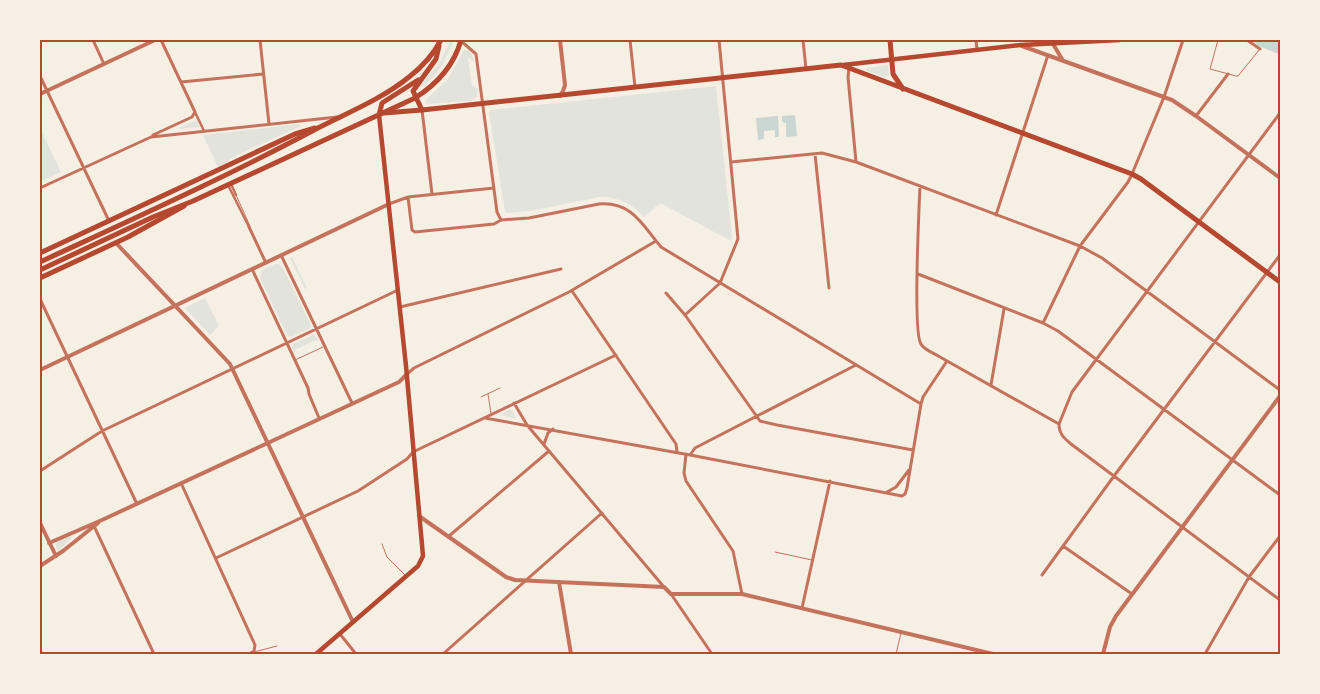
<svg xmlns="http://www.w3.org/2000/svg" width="1320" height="694" font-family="Ubuntu,sans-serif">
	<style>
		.green { fill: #e2e4dc }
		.water { fill: #c9d6d2 }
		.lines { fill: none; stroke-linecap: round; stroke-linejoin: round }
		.river { stroke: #c9d6d2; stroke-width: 10 }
		.service { stroke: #c5725c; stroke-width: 1 }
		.pedestrian { stroke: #c5725c; stroke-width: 2.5 }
		.minor { stroke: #c5725c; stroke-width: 3 }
		.tertiary { stroke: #c5725c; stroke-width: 4 }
		.secondary { stroke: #b5482f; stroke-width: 4.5 }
		.primary { stroke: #b5482f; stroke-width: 5 }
		.trunk { stroke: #b5482f; stroke-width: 5 }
		.neatline { fill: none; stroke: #b5482f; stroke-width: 2 }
	</style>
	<rect width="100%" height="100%" fill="#f6efe4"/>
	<!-- green -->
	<path class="green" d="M451 40H454C446 60 436 80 417 90L440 62Z
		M464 50C471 49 473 56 474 61L468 58 472 85 478 89 477 97 470 101 426 104V100L448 79Z
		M888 65 889 75 885 77 867 71 866 68Z
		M716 86 732 236 731 241 660 203 644 217C633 204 616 196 599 197L530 211 507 213 505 211 489 113 491 110Z
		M197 120 200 127 180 129V127Z
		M299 124 301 126 233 157 227 162 218 167 203 135Z
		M40 128 61 172 40 182Z
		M292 257 307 288 305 289 290 258Z
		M275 264H279L283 268 311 325 309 329 291 337 287 336 260 278 262 270Z
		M205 298 219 326 210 335 185 308Z
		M313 335 316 336 319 342 316 340 295 350V354L292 347 293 344Z
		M510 409 513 411 516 419 500 415Z
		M69 536 72 537 71 539 58 551 55 543Z"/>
	<!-- water -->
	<path class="water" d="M795 115 797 136 786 137V123L782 122V116Z
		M778 116 779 137H775V130L764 131V139L758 140 756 118Z"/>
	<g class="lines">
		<!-- river -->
		<path class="river" d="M1260 41 1280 49"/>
		<!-- service -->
		<path class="service" d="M1218 40 1210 69 1236 76H1238L1260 49
			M236 195 250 226
			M295 360 323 347
			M488 394 491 414
			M481 397 500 388
			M382 544 387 557 405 575
			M775 552 812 560
			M254 652 277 646
			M896 654 901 633"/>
		<!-- pedestrian -->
		<path class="pedestrian" d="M195 112 204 131
			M231 184 236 195
			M228 185 249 227"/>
		<!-- minor -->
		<path class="minor" d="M93 40 104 64
			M260 40 269 124
			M630 40 635 87
			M803 40 806 69
			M976 40 977 50
			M1247 40 1260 49
			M461 41 476 54 497 212 501 220
			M849 68 848 77 856 162
			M40 76 109 221
			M181 82 263 74
			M422 110 432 194
			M1280 113 1072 392 1059 424C1059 434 1064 438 1071 444L1280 600
			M1196 116 1228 74
			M153 135 192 117 195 112 161 40
			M815 154 829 288
			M731 162 822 153 856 162 1080 246 1102 258 1280 390
			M920 186C919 208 913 333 921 344 924 350 934 353 940 357L1059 424
			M40 188 151 137 337 117
			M408 197 412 230 415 232 494 224 501 220 529 218 599 204C632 201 643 226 661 247L921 404
			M389 204 408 197 494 188
			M996 215 1048 55
			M249 227 266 263
			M281 255 352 403
			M252 269 308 388 309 394 319 418
			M918 274 1043 323 1058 331 1280 495
			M572 291 676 444 677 452
			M666 293 685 315 760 421 777 425 913 450
			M40 299 137 504
			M400 307 561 269
			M685 315 720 283 738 239 719 40
			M1043 323 1080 246 1128 182 1132 174 1164 97 1183 40
			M406 375 414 368 569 292 656 241
			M991 385 1004 309
			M514 403 527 425 664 587
			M485 418 690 455 902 496 905 494 907 488 921 404 923 397 947 361
			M544 444 548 433 553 429
			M686 454 684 473 686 481 733 551 742 594
			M690 455 695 448 856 365
			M40 471 102 431 398 290
			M181 483 255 645 254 651 249 654
			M887 492 896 487 909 470
			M94 526 154 654
			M449 536 549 451
			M1063 546 1132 594
			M216 558 358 491 407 459 413 452 616 355
			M1042 575 1114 476 1280 255
			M671 594 712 654
			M802 608 830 481
			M340 634 356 654
			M40 653 41 652
			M443 654 602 513
			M1205 654 1249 577 1280 536"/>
		<!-- tertiary -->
		<path class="tertiary" d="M1053 44 1062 59
			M1022 46 1172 100 1196 116 1280 178
			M40 94 155 40
			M560 96 563 91 565 85 560 40
			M116 243 230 364 353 622
			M40 370 389 204
			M419 516 506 577 515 580 664 587 671 594H742L993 654
			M40 523 56 556
			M49 543 102 520 399 382 406 375
			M40 566 63 551 98 523
			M559 582 571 654
			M1103 654 1110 627 1116 616 1280 396"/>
		<!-- secondary -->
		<path class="secondary" d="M843 65 1021 45 1120 40
			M316 654 418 566 423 556 406 366 379 115"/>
		<!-- primary -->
		<path class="primary" d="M890 40 893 74 903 89
			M384 113 422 110 841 65 1132 174 1141 179 1280 282
			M40 253 295 134 315 128
			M40 278 128 237 184 206"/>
		<!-- trunk -->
		<path class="trunk" d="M422 110 413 91 436 59 439 46
			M379 115 382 103 418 80
			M40 262C133 219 226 177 316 129 347 113 382 99 409 77 422 67 433 55 441 40
			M40 270 153 217 193 201 415 98C437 84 454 66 461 40"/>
	</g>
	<!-- border -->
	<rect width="1320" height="694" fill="none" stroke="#f6efe4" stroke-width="82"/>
	<rect x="41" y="41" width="1238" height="612" class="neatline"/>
</svg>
